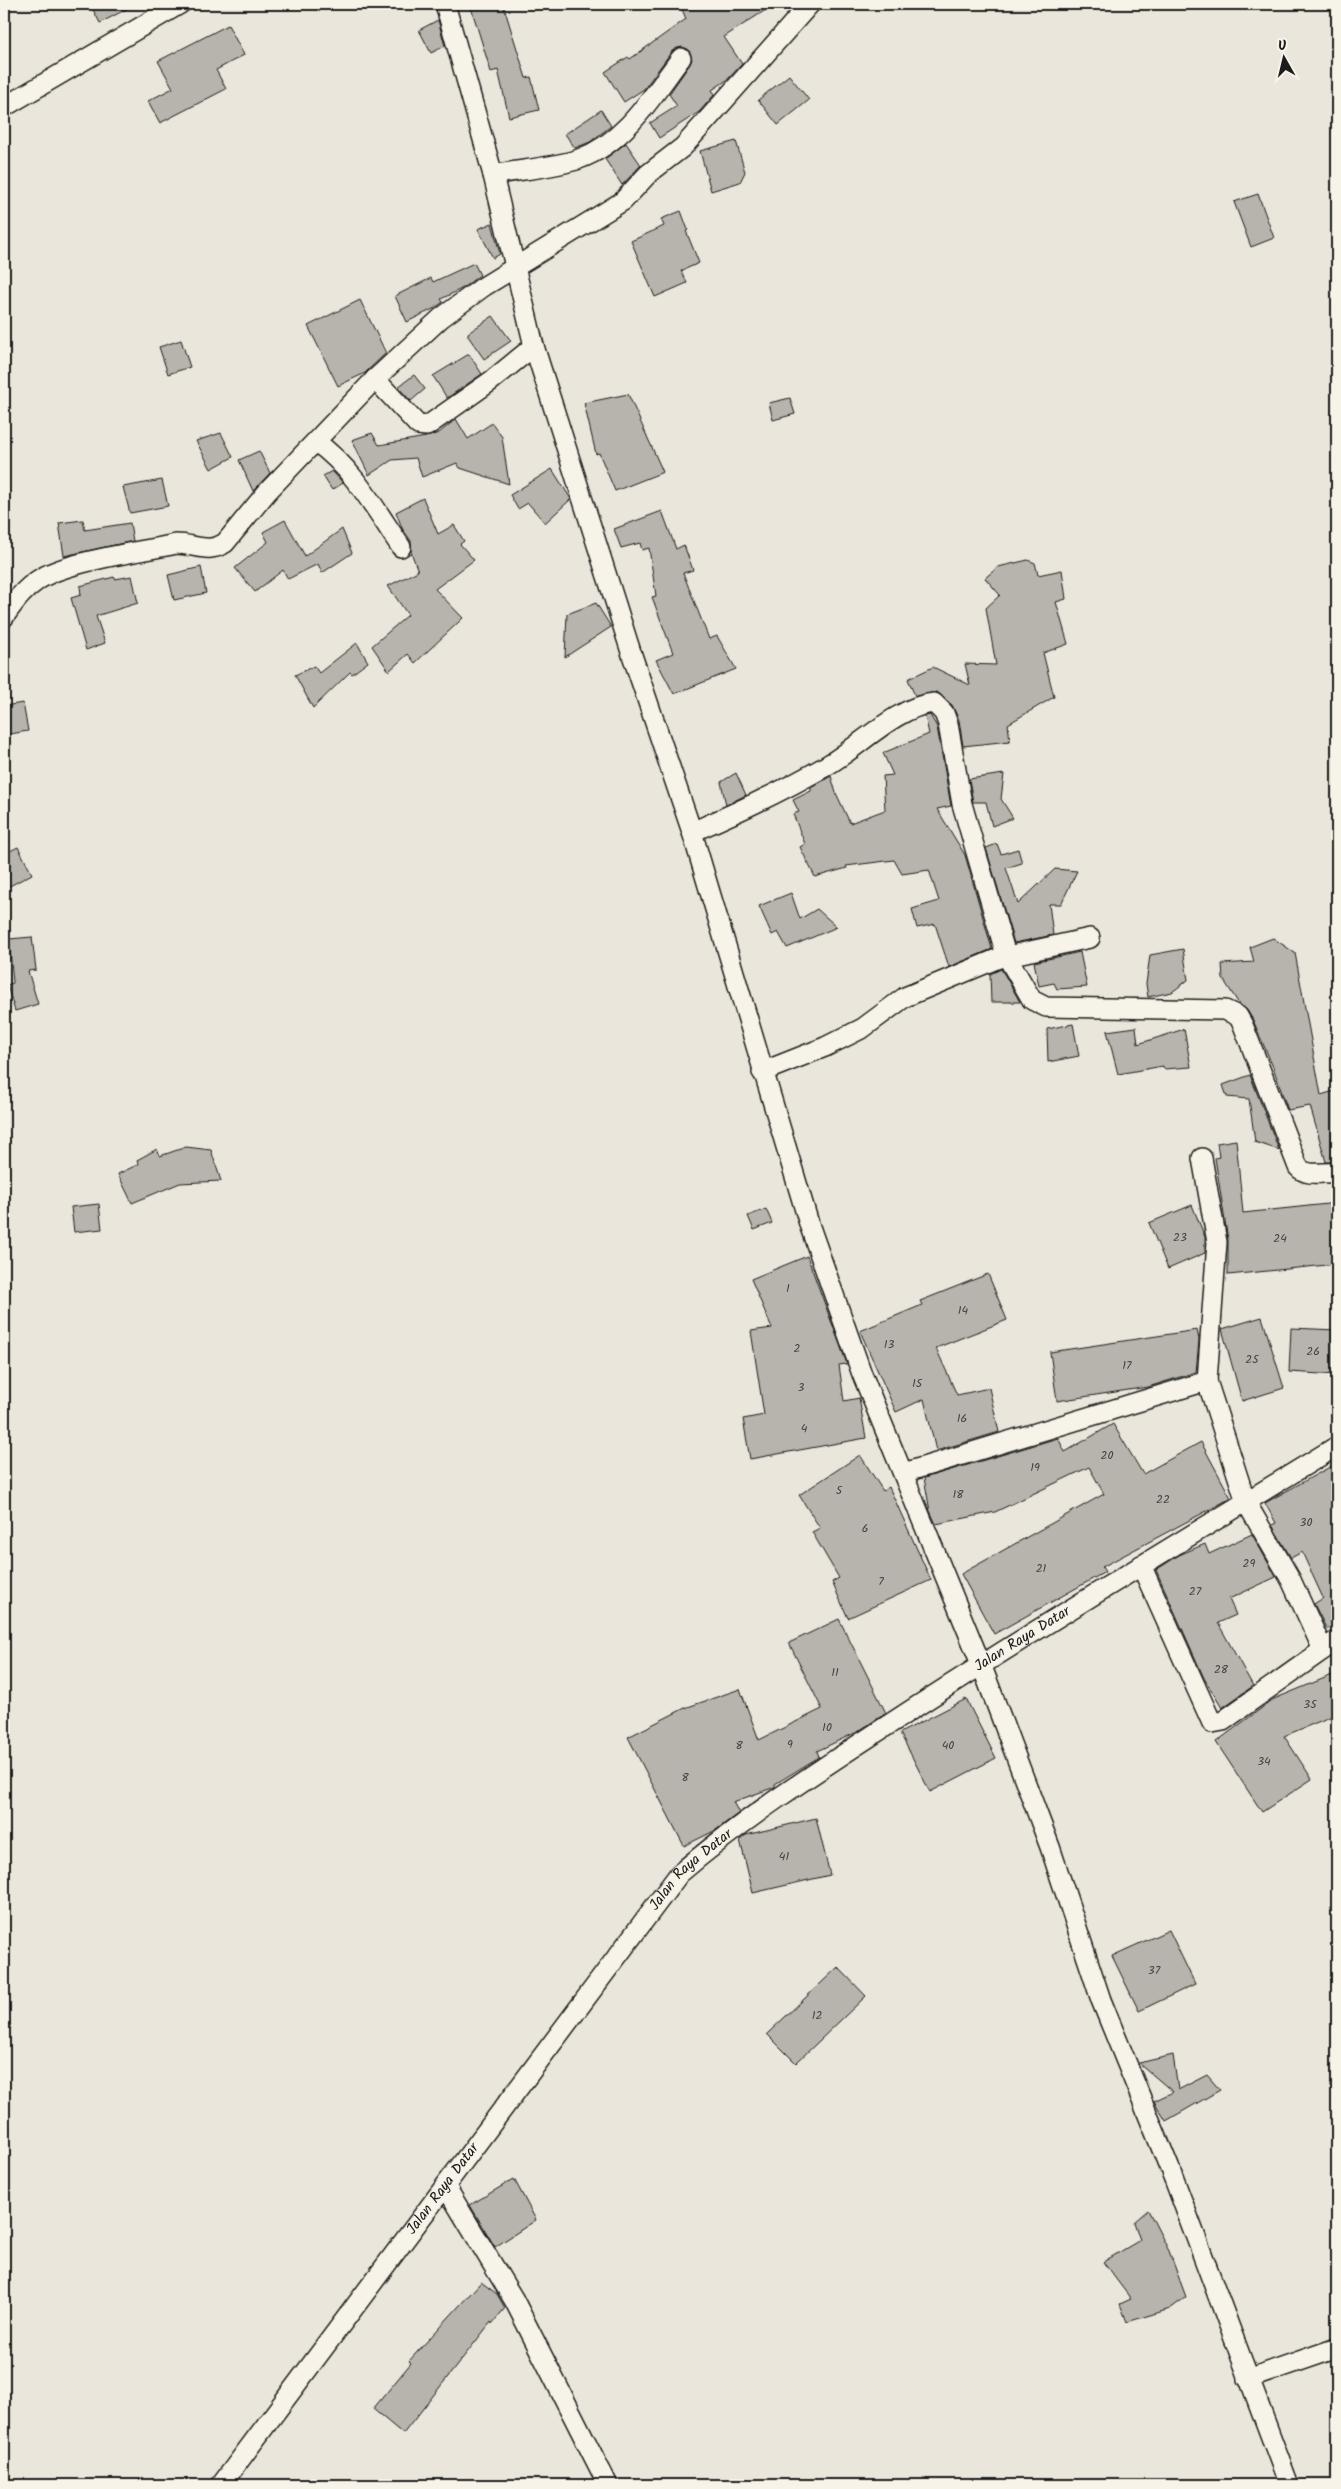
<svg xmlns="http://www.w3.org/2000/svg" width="1341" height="2489" font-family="Kalam,sans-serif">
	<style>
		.building { fill: #b6b4ac; stroke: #1c1c1c }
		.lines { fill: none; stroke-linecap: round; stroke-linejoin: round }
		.street-casing { stroke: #1c1c1c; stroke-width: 22 }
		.street { stroke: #f7f3e8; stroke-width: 19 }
		.labels { text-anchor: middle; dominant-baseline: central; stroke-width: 4; stroke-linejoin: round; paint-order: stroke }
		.number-label { font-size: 12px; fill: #424240 }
		.street-label { font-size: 15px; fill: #1c1c1c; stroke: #f7f3e8 }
	</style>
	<rect width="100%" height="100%" fill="#eae6dc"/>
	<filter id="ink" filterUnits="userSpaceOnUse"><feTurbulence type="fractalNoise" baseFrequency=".02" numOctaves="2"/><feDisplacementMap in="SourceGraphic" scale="10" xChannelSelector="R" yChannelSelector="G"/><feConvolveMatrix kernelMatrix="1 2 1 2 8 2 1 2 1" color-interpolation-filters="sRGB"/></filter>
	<g filter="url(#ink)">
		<!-- building -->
		<path class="building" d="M90 4H136L100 23Z
			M470 4H503L526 78 531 77 539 110 509 117 498 70 491 72Z
			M680 4H775L724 37 742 64 727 80 712 90 715 94 699 112 659 138 650 123 677 106 669 94 690 64 692 59 688 49 682 47 672 51 644 89 624 102 605 72 628 57 630 59 686 19Z
			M438 20 445 46 431 53 419 30Z
			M228 25 244 55 216 70 226 89 160 123 148 101 173 88 158 61Z
			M789 75 809 100 778 125 758 100Z
			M601 110 611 126 590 142 575 148 565 134Z
			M736 141 745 172 740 182 711 191 700 151Z
			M626 143 641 165 622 185 605 159Z
			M1258 194 1274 238 1251 247 1234 202Z
			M681 211 688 230 686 231 699 263 681 271 687 283 655 297 631 241 664 226 661 219Z
			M492 223 500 254 493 258 478 229Z
			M474 263 480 275 461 289 441 299 443 302 435 308 407 322 395 296 431 278 433 282Z
			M360 300 386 353 365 373 338 386 308 326Z
			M493 316 511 341 484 359 468 336V333Z
			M181 340 190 367 168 374 159 347Z
			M469 354 482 374 447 398 433 376Z
			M414 375 425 389 411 401 398 387Z
			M628 394 663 472 615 491 599 453 596 454 584 403Z
			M790 398 795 414 773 420 769 403Z
			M456 419 468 439 492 423 502 437 509 484 460 468 457 463 422 477 416 458 392 460 369 475 352 440 372 433 379 445 426 437 439 433Z
			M221 433 233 457 211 469 196 441Z
			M259 451 270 473 253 491 239 460Z
			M552 469 571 499 545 523 528 503 518 509 510 495Z
			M332 471 343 483 332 490 323 476Z
			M162 480 168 506 130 513 123 487Z
			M423 498 438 534 454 525 464 541 460 544 474 560 435 589 463 618 415 663 408 654 389 671 372 646 408 615 388 586 418 571 411 552V541L402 528 396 512Z
			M662 511 676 549 684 545 693 570 683 573 709 639 717 636 736 669 674 694 656 660 673 653 652 597 656 596 649 548 642 550 640 543 621 548 614 529Z
			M83 520 85 530 130 523 133 541 64 556 59 523Z
			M285 520 305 556 342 529 352 553 322 573 318 564 288 579 283 570 255 592 235 568 268 542 263 532Z
			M1028 560 1035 563 1038 575 1062 570 1066 599 1056 602 1068 644 1043 653 1054 697 1008 724 1010 741 963 746 959 720 952 705 937 692 915 696 908 679 933 667 970 685 965 664 996 665 986 608 1000 595 985 578 998 567Z
			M201 567 206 593 174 600 168 575Z
			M132 576 138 603 96 616 105 643 86 650 71 598 81 595 80 586 114 577 115 579Z
			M596 603 611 627 565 657 567 614Z
			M357 643 368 662 352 674 350 672 313 708 295 675 314 666 319 673Z
			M23 703 28 731 4 735V706Z
			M930 715 937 727 951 806 937 809 965 855 992 949 949 967 935 924 917 928 912 909 939 901 929 870 902 874 894 860 846 866 847 868 815 877 800 847 805 844 793 814 799 812 793 800 811 791V788L831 776 836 793 850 823 885 810 883 776 893 775 883 753 929 734 925 716Z
			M736 773 746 795 726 805 721 782Z
			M1004 774 1001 799 1013 818 992 826 986 802H973L969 779Z
			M997 844 1001 854 1018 849 1022 863 1006 868 1018 904 1055 869 1077 871 1061 904H1049L1053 935 1014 943 986 848Z
			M18 847 32 874 4 889V854Z
			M791 893 800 919 817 909 837 927 787 948 778 932 772 935 759 906Z
			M32 937 36 970 28 971 38 1004 15 1011 7 985 13 983 9 939Z
			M1273 938 1295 953 1321 1095 1334 1091 1337 1101V1162H1326L1310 1106 1288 1110 1273 1067 1253 1020 1247 1010 1239 1004 1223 979 1222 964 1254 962 1250 947Z
			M1183 949 1188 980 1172 992 1148 997 1146 984 1150 955Z
			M1080 952 1087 987 1057 989 1054 983 1039 986 1034 962Z
			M1001 969 1007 979 1020 1002H991L990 974Z
			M1073 1024 1079 1056 1048 1062 1047 1029Z
			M1136 1027 1138 1044 1184 1029 1191 1067 1164 1069 1163 1066 1118 1074 1107 1031Z
			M1250 1075 1279 1150 1255 1142 1249 1099 1227 1097 1223 1085Z
			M1236 1140 1243 1213 1337 1203V1264L1228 1275V1240L1215 1158 1219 1157 1217 1143Z
			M186 1147 211 1150 221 1181 180 1183 132 1203 118 1174 139 1164 137 1160 157 1149 160 1156Z
			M99 1204 102 1229 74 1232 71 1207Z
			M1192 1205 1205 1237V1253L1168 1269 1149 1223Z
			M766 1209 772 1223 754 1230 748 1216Z
			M807 1256 847 1364 839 1365 844 1401 859 1398 866 1438 750 1459 743 1419 764 1415 751 1331 772 1328 751 1279Z
			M988 1274 1007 1320 936 1348 957 1395 989 1388 999 1432 936 1451 924 1399 896 1412 860 1331 922 1305 920 1301Z
			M1262 1317 1284 1388 1242 1401 1222 1329Z
			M1291 1328 1337 1330V1375L1289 1372Z
			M1197 1330 1199 1340 1196 1372 1148 1387 1057 1401 1050 1352Z
			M1113 1424 1143 1474 1201 1442 1231 1498 1102 1567 1105 1572 994 1634 961 1574 1104 1494 1089 1467 995 1512 936 1524 930 1511 924 1478 1058 1438 1065 1452Z
			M860 1455 883 1491 889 1487 931 1580 848 1618 832 1582 839 1578 812 1532 820 1528 799 1495Z
			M1337 1463V1629L1335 1624 1327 1630 1314 1604 1323 1598 1302 1552 1291 1558 1272 1525 1276 1523 1265 1503Z
			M1252 1534 1276 1577 1229 1599 1236 1615 1218 1623 1253 1686 1222 1708 1204 1678 1156 1570 1179 1555 1205 1544 1209 1554Z
			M839 1619 886 1713 857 1732 817 1751 819 1757 775 1784V1787L733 1802 739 1813 716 1830 684 1846 628 1737 685 1708 740 1689 759 1740 822 1709 789 1643Z
			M1337 1673V1714L1284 1736 1312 1779 1262 1812 1216 1742 1274 1699Z
			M966 1699 996 1758 930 1792 900 1733Z
			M816 1818 830 1875 753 1893 740 1840 746 1835Z
			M1169 1930 1195 1984 1139 2011 1112 1956Z
			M838 1967 866 1996 796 2063 767 2034Z
			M1173 2055 1178 2090 1207 2075 1220 2090 1166 2121 1154 2101 1173 2092 1139 2063Z
			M514 2179 536 2220 495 2247 470 2205Z
			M1148 2210 1169 2251 1186 2297 1170 2309 1127 2322 1120 2304 1131 2299 1103 2262 1140 2240 1134 2222Z
			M481 2282 497 2294 505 2308 492 2324 491 2322 403 2434 373 2409 411 2363 409 2361Z"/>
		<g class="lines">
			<defs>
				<g id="street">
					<path d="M445 4 493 175 534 346 631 652 692 832 810 1227 862 1374 981 1664 1050 1847 1101 2000 1174 2179 1289 2485"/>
					<path d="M4 107 180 4"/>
					<path d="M493 175C518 170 557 167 579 159 625 143 653 95 681 58"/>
					<path d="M375 379 418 425 427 426 491 381 534 346"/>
					<path d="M316 442C353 468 376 510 401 547"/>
					<path d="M4 617C14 603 23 590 38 580 66 561 140 552 176 544 195 544 208 554 225 543L267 492 375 379 441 318 483 287 623 201 648 174 683 147 810 4"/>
					<path d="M692 832C738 812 783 791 826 766 858 748 897 706 934 703L944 713 948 724 962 804 1006 955 1032 1000 1046 1007 1225 1010 1238 1016 1243 1025 1298 1167C1308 1178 1324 1171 1337 1173"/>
					<path d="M762 1072 825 1047 863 1028 905 997 999 958 1090 938"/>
					<path d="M1202 1158 1217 1242 1207 1381 1246 1502 1291 1580 1323 1650"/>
					<path d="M903 1473 1207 1381"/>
					<path d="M1141 1565 1212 1723 1223 1721 1337 1640"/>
					<path d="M446 2187 514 2300 608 2485"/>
					<path d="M1248 2379 1337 2348"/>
					<path id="s1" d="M221 2485 679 1874C750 1813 830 1763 908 1712 1049 1620 1194 1534 1337 1446"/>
				</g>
			</defs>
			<!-- street casing -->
			<use href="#street" class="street-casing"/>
			<!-- street -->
			<use href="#street" class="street"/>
		</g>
	</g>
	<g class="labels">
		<!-- number labels -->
		<g class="number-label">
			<text x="1180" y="1237">23</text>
			<text x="1280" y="1238">24</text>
			<text x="788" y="1288">1</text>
			<text x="963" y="1310">14</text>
			<text x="889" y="1344">13</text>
			<text x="797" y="1348">2</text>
			<text x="1313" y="1351">26</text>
			<text x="1252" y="1359">25</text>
			<text x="1127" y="1365">17</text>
			<text x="917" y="1383">15</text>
			<text x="801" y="1387">3</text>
			<text x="962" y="1418">16</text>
			<text x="804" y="1428">4</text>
			<text x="1107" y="1455">20</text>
			<text x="1035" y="1467">19</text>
			<text x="839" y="1490">5</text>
			<text x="958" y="1494">18</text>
			<text x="1163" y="1499">22</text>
			<text x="1306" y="1522">30</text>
			<text x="865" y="1528">6</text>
			<text x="1249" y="1563">29</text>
			<text x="1041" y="1568">21</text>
			<text x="881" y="1581">7</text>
			<text x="1195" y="1591">27</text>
			<text x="1221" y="1669">28</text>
			<text x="835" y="1672">11</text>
			<text x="1310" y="1704">35</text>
			<text x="827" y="1727">10</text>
			<text x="790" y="1744">9</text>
			<text x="739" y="1745">8</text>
			<text x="948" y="1745">40</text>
			<text x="1264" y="1761">34</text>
			<text x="685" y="1777">8</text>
			<text x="784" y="1856">41</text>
			<text x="1154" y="1970">37</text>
			<text x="817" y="2015">12</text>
		</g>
		<!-- street labels -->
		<g class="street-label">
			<text stroke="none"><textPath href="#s1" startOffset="1180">Jalan Raya Datar</textPath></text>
			<text stroke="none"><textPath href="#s1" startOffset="775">Jalan Raya Datar</textPath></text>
			<text stroke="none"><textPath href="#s1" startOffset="370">Jalan Raya Datar</textPath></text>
		</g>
	</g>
	<!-- margin -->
	<rect width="1341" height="2489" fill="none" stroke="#f7f3e8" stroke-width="20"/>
	<rect x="10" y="10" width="1321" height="2469" fill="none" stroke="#1c1c1c" stroke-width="2" filter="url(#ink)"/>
	<!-- north arrow -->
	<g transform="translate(1284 58) rotate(352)" stroke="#f7f3e8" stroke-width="4" paint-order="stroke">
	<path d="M0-4L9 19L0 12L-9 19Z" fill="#1c1c1c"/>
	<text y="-8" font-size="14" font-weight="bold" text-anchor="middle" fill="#1c1c1c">U</text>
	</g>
</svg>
